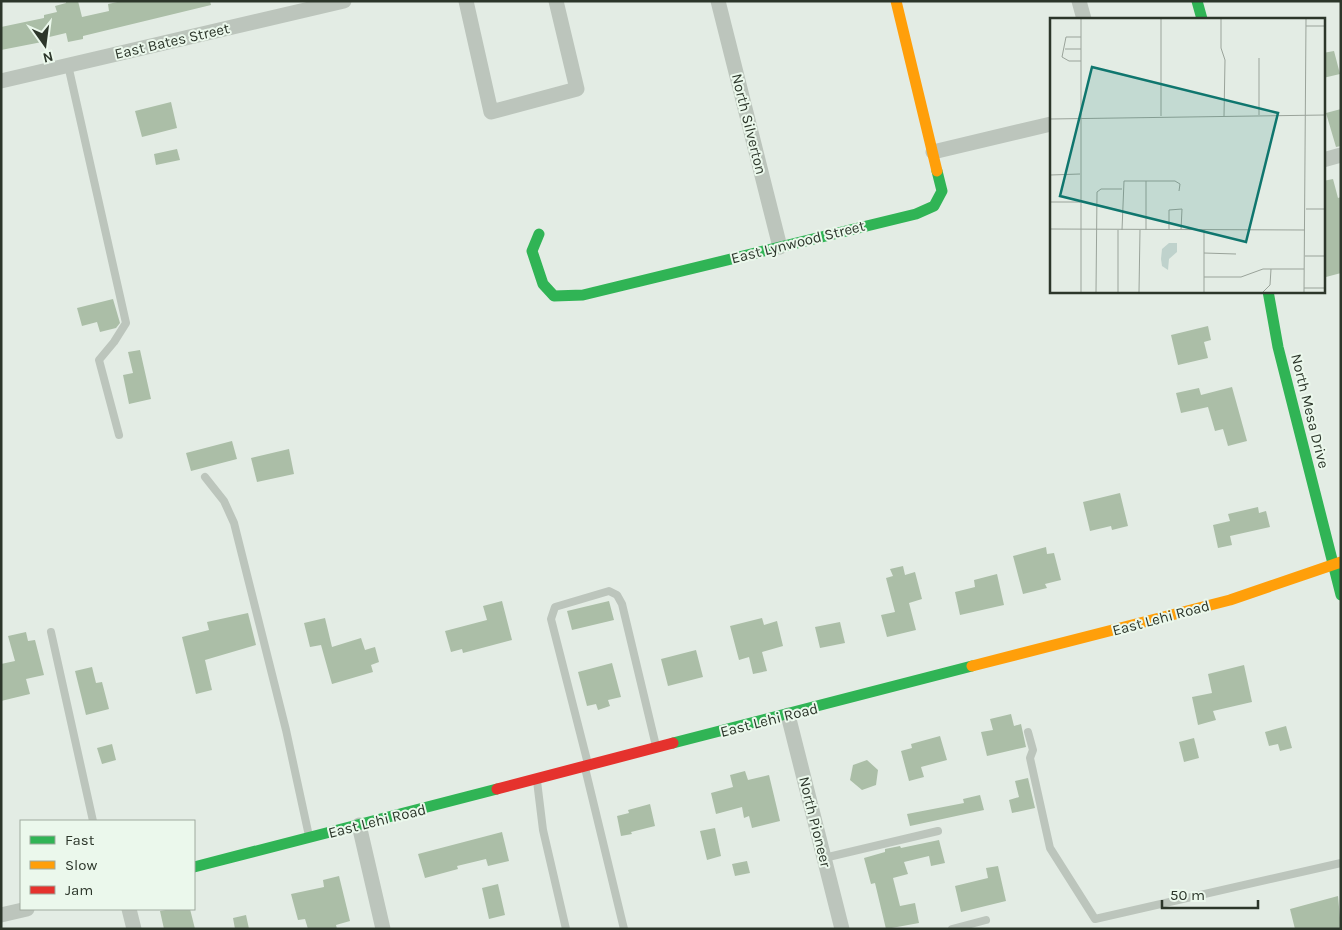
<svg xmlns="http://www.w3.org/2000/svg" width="1342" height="930" font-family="Karla,sans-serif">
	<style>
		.building { fill: #abbea7 }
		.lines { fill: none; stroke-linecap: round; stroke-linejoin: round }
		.lane { stroke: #bcc5bc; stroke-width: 8 }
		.street { stroke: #bcc5bc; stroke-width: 15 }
		.fast { stroke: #30b455; stroke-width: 11 }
		.slow { stroke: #ff9f0a; stroke-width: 11 }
		.jam { stroke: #e5322d; stroke-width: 11 }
		.labels { text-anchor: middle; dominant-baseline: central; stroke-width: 4; stroke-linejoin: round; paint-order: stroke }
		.street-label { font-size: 15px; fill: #2c362a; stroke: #ebf8ec }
		.inset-road { fill: none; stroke: #9aa39a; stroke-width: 1 }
		.view { fill: #0f766e; fill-opacity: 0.15; stroke: #0f766e; stroke-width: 2.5 }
		.inset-edge { fill: none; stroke: #2c362a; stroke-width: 2.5 }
	</style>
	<rect width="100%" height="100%" fill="#e3ece4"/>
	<!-- building -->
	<path class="building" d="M66 1H78L82 17 109 11 108 4 122 1H210L211 5 83 36V39L68 42 66 33 41 39 42 42 1 50V27L44 18V15L57 12 55 6 66 3Z
		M1334 51 1340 74 1323 78V53Z
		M171 102 177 128 142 137 135 111Z
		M1341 109V146L1336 147 1326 113Z
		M177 149 180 160 156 165 154 154Z
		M1333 179 1338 198 1341 197V273L1326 277 1323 265V181Z
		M113 299 120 323 116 328 100 332 97 322 82 326 77 308Z
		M1208 326 1211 340 1204 342 1208 358 1178 365 1171 335Z
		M140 350 151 399 129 404 123 375 133 373 128 352Z
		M1232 387 1247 441 1228 446 1223 429 1215 431 1208 407 1181 413 1176 393 1199 388 1201 395Z
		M232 441 237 459 191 471 186 453Z
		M289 449 294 474 257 482 251 458Z
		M1120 493 1128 526 1112 530 1111 526 1090 531 1083 502Z
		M1258 507 1259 513 1266 511 1270 527 1230 536 1232 545 1218 548 1213 525 1230 521 1228 514Z
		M1046 547 1047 554 1054 553 1061 580 1045 584 1047 588 1023 594 1013 556Z
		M903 566 905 575 915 572 922 599 909 603 916 630 887 637 881 615 895 612 886 578 893 576 890 569Z
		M997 574 1004 605 960 615 955 592 975 587 974 580Z
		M502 601 512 640 463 653 462 649 451 652 445 631 487 620 483 606Z
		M609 601 614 620 572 630 567 611Z
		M248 613 256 645 205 660 212 690 196 694 182 637 209 630 207 622Z
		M325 618 332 647 361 638 365 650 375 647 379 662 371 665 373 672 332 684 321 645 310 647 304 623Z
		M762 618 764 625 777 621 783 646 762 652 767 671 753 674 749 657 739 660 730 626Z
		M840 622 845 643 820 648 815 627Z
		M26 632 28 641 35 640 44 675 26 679 30 694 1 701V664L15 661 8 636Z
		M696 650 703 677 668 686 661 659Z
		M612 663 621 697 608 700 610 706 598 710 596 704 587 706 578 672Z
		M1244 665 1252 702 1213 711 1216 720 1198 725 1192 697 1212 693 1208 674Z
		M92 667 96 683 102 682 109 709 86 715 75 671Z
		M1011 714 1014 726 1021 724 1026 747 987 756 981 732 993 730 990 719Z
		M1286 726 1292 748 1280 751 1278 744 1269 746 1265 732Z
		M940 736 947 760 921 767 924 777 909 781 901 751 912 748 911 744Z
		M1194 738 1199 758 1184 762 1179 742Z
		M112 744 116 760 102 764 97 748Z
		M867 760 878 770 876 785 862 790 850 780 853 765Z
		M745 771 748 780 769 775 780 821 752 828 749 816 744 818 742 807 716 814 711 793 733 787 730 775Z
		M1028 778 1035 808 1012 813 1009 800 1019 797 1015 781Z
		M980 795 984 810 910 826 907 814 964 803 963 799Z
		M650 804 655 826 631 832 632 834 621 836 617 816 629 813 628 810Z
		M715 828 721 856 707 860 700 831Z
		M502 832 509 861 488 866 486 859 457 866 458 869 425 878 418 854Z
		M939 840 945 863 931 866 929 856 904 862 908 874 893 878 900 906 915 903 919 923 886 929 875 883 871 884 864 858 885 852V849L900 846 901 848Z
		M747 861 750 873 735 876 732 864Z
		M998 866 1006 901 961 912 955 886 988 878 986 868Z
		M339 876 350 921 336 925 337 929H308L305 919 298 920 291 894 324 887 323 880Z
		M498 884 505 915 489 919 482 888Z
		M1338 896 1341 929H1295L1290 909Z
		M171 909H190L195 929H164L160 911Z
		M246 915 249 929H235L233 918Z"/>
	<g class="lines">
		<!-- lane -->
		<path class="lane" d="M68 65 126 323 114 342 99 360 119 435
			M205 477 224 501 234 523 286 730 309 836
			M51 632 93 821
			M1028 732 1033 750 1030 758 1050 848 1095 919 1341 863
			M588 764 551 619 555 607 609 591 617 595 622 604 656 746
			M585 768 624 929
			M537 781 543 830 566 929
			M824 858 938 831
			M952 929 986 920"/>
		<!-- street -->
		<path class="street" d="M466 1 491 112 577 89 556 1
			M718 1 780 247
			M1079 1 1084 19
			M1 81 344 1
			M933 152 1051 124
			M1323 160 1341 155
			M788 715 842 929
			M359 825 383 929
			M129 909 134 929
			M1 915 27 909"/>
		<!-- fast -->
		<path class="fast" d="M1197 1 1202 19
			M539 234 532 251 543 284 554 296 583 295 916 214 934 206 942 191 937 171
			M1268 291 1278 347 1341 595
			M673 743 972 666
			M194 867 497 789"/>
		<!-- slow -->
		<path class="slow" d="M896 1 937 171
			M972 666 1230 600 1341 562"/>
		<!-- jam -->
		<path class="jam" d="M497 789 673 743"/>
	</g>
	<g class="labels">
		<!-- street labels -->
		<g class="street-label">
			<text transform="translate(172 41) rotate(-13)">East Bates Street</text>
			<text transform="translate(749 124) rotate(76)">North Silverton</text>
			<text transform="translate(798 242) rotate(-14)">East Lynwood Street</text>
			<text transform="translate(1310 411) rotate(76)">North Mesa Drive</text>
			<text transform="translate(1161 618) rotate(-15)">East Lehi Road</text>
			<text transform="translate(769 720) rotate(-14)">East Lehi Road</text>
			<text transform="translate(377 821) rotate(-14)">East Lehi Road</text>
			<text transform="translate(815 822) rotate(76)">North Pioneer</text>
		</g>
	</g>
	<!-- overview -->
	<g transform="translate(1050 18)">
		<rect width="275" height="275" fill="#e3ece4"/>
		<path d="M119 225H127V234L119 241 118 252 112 248 111 241 112 231Z" fill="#bfd2cc"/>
		<path class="inset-road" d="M111 1V98M171 1V30L175 42 174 98M256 8H275M15 31H31M209 40V97M31 43H19L12 39 16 19H31M0 101 275 97M0 157 30 156M96 163V212M0 184H30M256 191H275M0 211 255 212M119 211V192L132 191 131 212M72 212 74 163H125L130 166 129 173M154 235 186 236M255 238H275M154 259H191L213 251H254M254 270H275M31 274V1M46 274 47 174 51 171H72M68 274V212M89 274 90 212M154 274V212M213 274 220 267 221 251M254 274 256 1"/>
		<path class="view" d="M42 49 228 95 196 224 10 178Z"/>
		<rect width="275" height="275" class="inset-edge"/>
	</g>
	<!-- border -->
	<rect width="1342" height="930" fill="none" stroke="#2c362a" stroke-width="5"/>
	<!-- legend -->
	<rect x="20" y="820" width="175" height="90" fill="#ebf8ec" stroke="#9faa9e"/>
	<rect x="30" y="836" width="25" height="8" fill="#30b455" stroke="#9faa9e"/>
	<text x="65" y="845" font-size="15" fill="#2c362a">Fast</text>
	<rect x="30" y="861" width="25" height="8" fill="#ff9f0a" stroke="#9faa9e"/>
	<text x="65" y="870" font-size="15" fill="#2c362a">Slow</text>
	<rect x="30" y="886" width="25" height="8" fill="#e5322d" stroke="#9faa9e"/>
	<text x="65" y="895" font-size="15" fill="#2c362a">Jam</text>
	<!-- north arrow -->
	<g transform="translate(45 45) rotate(166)" stroke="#ebf8ec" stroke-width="4" paint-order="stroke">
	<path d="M0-4L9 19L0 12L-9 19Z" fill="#2c362a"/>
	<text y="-8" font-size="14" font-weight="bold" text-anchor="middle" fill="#2c362a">N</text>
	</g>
	<!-- scale -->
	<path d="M1162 900v8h96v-8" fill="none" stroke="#2c362a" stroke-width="2.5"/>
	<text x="1170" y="900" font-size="15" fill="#2c362a" stroke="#ebf8ec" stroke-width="4" paint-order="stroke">50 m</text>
</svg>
